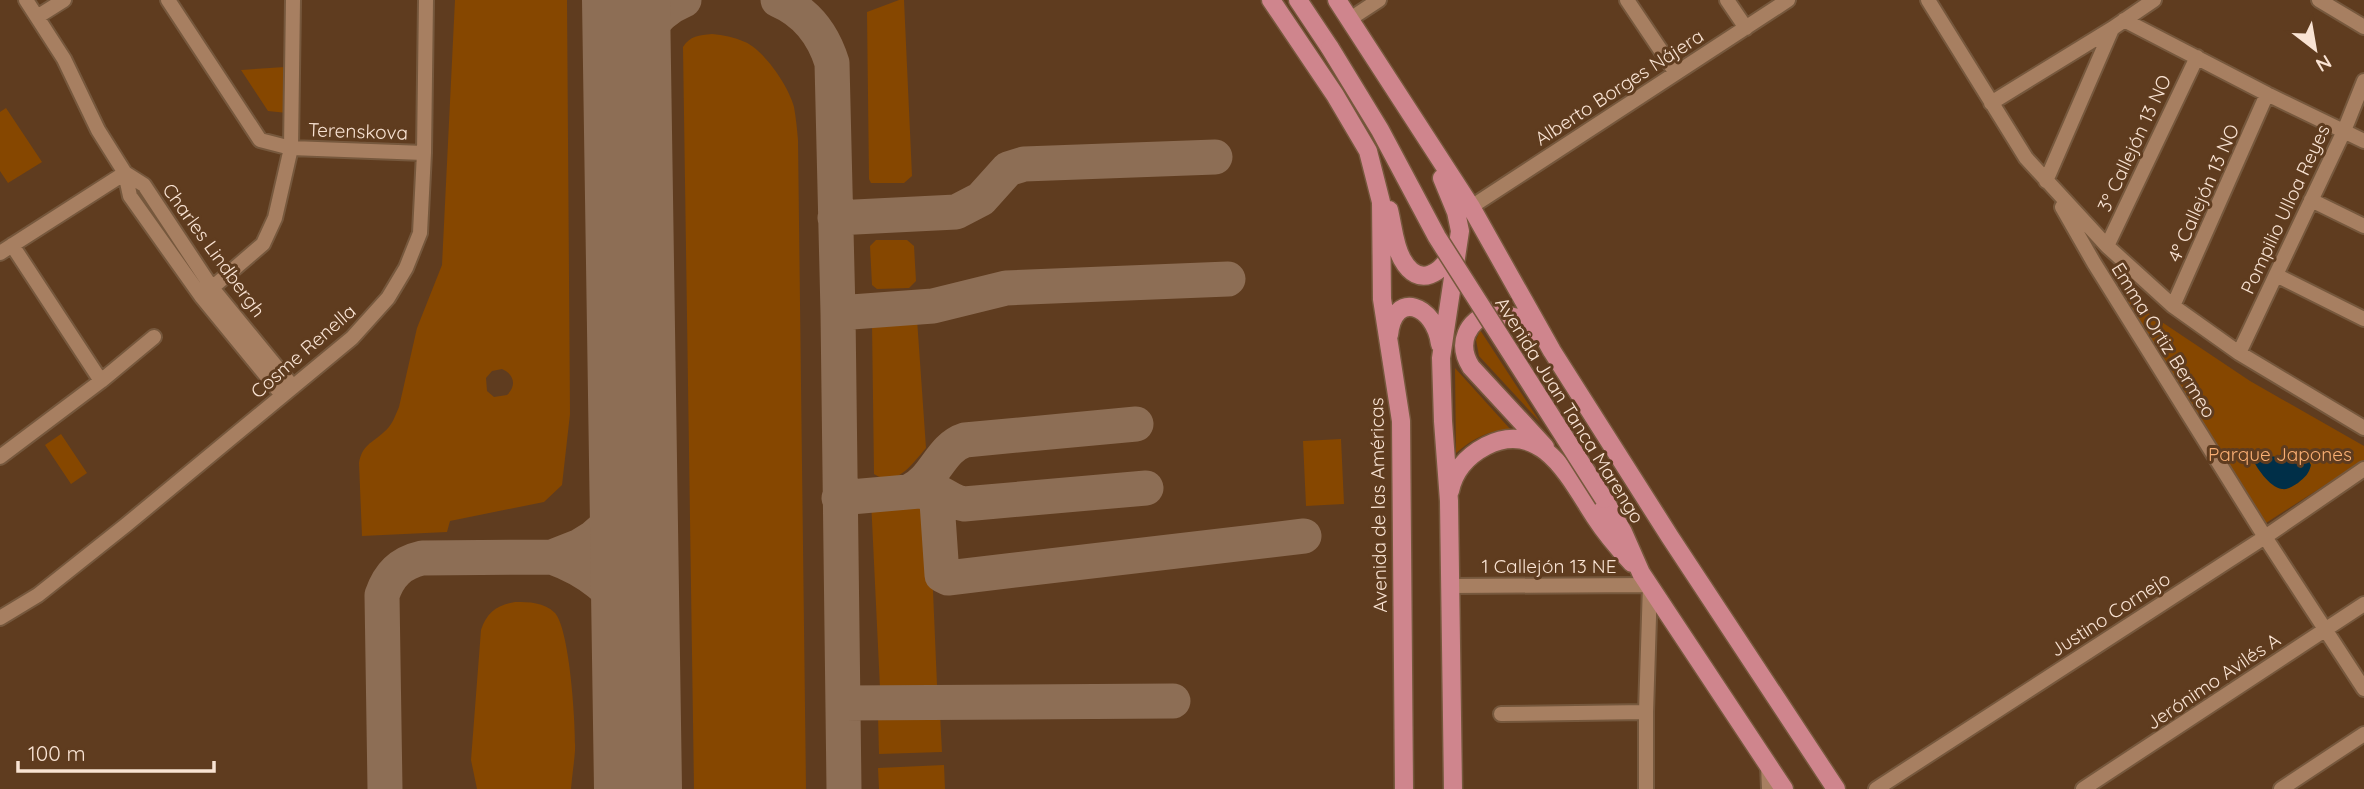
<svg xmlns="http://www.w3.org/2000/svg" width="2364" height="789" font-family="Quicksand,sans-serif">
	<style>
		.green { fill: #864700; fill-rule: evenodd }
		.water { fill: #002f48 }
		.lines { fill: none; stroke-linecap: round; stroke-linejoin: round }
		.taxiway { stroke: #8d6e55; stroke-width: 35 }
		.runway { stroke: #8d6e55; stroke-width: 88 }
		.minor-casing { stroke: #76583d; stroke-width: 18 }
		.major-casing { stroke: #76583d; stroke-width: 21 }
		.minor { stroke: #a77f61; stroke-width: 14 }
		.major { stroke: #cf858d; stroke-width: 18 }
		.major-bridge-casing { stroke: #76583d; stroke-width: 21; stroke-linecap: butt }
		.major-bridge { stroke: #cf858d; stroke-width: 18 }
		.labels { text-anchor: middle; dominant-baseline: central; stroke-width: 6; stroke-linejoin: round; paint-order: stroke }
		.street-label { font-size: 19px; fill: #f9e3d3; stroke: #5f3c1f }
		.park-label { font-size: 19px; fill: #faaf74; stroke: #5f3c1f }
	</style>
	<rect width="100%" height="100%" fill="#5f3c1f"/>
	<!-- green -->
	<path class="green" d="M455 0H567L570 414 562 485 544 502 450 521 447 532 362 536 359 463C362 445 372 443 384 432 392 426 395 416 399 407L417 328 442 265ZM502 369C514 374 517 386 507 395L494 397 487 391 486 378 492 371Z
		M899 0H904L912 176 904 183H871L869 179 867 12Z
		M712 34C723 35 734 37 745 42 764 50 789 87 794 107 796 118 797 129 798 140L806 789H694L683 47C690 36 699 35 712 34Z
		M285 67 287 113 268 111 241 70Z
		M6 108 42 162 8 183 0 171V112Z
		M876 240H907L914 246 916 281 909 288 877 289 872 285 870 246Z
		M2111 288 2250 381 2364 446V460L2266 523Z
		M917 319 926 448C913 463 896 489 874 474L872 323Z
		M1480 330 1540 422 1479 356 1476 340Z
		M1455 368 1511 430C1488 430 1474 438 1456 453Z
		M61 434 87 473 71 484 45 445Z
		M1341 439 1344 504 1306 506 1303 441Z
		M929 497 937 685 880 688 871 500Z
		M515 602C529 602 544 602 555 613 570 630 576 727 575 751 574 764 572 776 571 789H477L471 760 481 630C487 612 497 605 515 602Z
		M940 714 942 752 879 754 878 716Z
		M944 765 945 789H879L878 768Z"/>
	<!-- water -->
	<path class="water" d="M2290 452 2307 458 2311 465C2309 474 2305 477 2298 483 2293 486 2288 490 2282 489 2269 487 2256 467 2251 456L2257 453 2276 457Z"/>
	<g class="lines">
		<!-- taxiway -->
		<path class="taxiway" d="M778 0C806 12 823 34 832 63L838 313 844 789
			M627 90C632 53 647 15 684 0
			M835 218 956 212 981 199 1008 169 1024 164 1215 157
			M838 313 933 306 1006 288 1228 279
			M926 490 937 502 942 575 948 578 1304 536
			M910 491C935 480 940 448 965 440L1136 424
			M839 498 931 490C943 492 951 502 964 504L1146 488
			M552 557C591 571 610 590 636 621
			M843 703 1173 701
			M385 789 382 595C389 575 400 563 422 558L552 557 580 546 593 538 634 502"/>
		<!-- runway -->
		<path class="runway" d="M626 0 638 789"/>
		<defs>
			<path id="minor" d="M168 0 260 140 291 148 424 153
				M1627 0 1676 73
				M1727 0 1746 28
				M1928 0 2026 158 2107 246 2173 306 2239 353 2364 428
				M2319 0 2364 27
				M37 17 64 0
				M1350 19 1379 0
				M2124 20 2267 94 2364 141
				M1991 103 2113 28 2154 0
				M2046 181 2112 29
				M2311 200 2364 226
				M1471 207 1788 0
				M2062 207 2094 263 2265 537 2364 689
				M12 245 101 381
				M2107 246 2197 57
				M0 253 125 173 98 130 64 59 26 0
				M2276 275 2364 319
				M206 293 263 244 275 218 291 148 293 0
				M2173 306 2267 94
				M2239 353 2344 131 2364 81
				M282 395 201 296 130 196 125 173 144 185 212 288 293 387
				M0 457 101 381 154 337
				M1449 586 1650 585 1646 712V789
				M0 618 38 595 126 525 352 338 388 298 406 268 420 233 424 153 426 0
				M1501 714 1646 712
				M1768 765 1769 789
				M1876 789 2265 537 2364 469
				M2083 789 2364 604
				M2281 789 2364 734"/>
			<path id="major" d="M1271 0 1335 95 1368 151 1381 202 1382 299 1401 421 1404 789
				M1298 0 1330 48
				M1337 0 1471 207 1552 351 1670 537 1836 789
				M1442 178 1456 212 1460 231 1441 358 1443 421 1449 501 1453 789
				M1389 210C1393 226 1394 245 1402 259 1419 290 1443 273 1454 248
				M1536 333 1518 318 1492 312C1467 321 1456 343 1471 367L1545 447
				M1389 335C1394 289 1435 305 1440 344
				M1450 491C1454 471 1467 456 1486 446 1542 418 1570 479 1595 517 1606 534 1618 548 1632 563
				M1604 499 1623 532 1641 573 1784 789"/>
		</defs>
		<!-- minor casing -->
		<use href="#minor" class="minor-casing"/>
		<!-- major casing -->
		<use href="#major" class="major-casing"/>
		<!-- minor -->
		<use href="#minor" class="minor"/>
		<!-- major -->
		<use href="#major" class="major"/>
		<defs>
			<path id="major-bridge" d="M1330 48 1380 130 1437 237 1604 499"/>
		</defs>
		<!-- major-bridge casing -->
		<use href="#major-bridge" class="major-bridge-casing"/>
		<!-- major-bridge -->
		<use href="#major-bridge" class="major-bridge"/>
	</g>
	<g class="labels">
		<!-- street labels -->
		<g class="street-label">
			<text transform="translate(1619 87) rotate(-33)">Alberto Borges Nájera</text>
			<text transform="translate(358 131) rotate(2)">Terenskova</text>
			<text transform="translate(2134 143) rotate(-65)">3º Callejón 13 NO</text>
			<text transform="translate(2203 193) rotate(-66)">4º Callejón 13 NO</text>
			<text transform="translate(2285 209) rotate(-65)">Pompilio Ulloa Reyes</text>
			<text transform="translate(214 250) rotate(54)">Charles Lindbergh</text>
			<text transform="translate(2164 340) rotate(58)">Emma Ortiz Bermeo</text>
			<text transform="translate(303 351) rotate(-41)">Cosme Renella</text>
			<text transform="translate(1570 410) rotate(58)">Avenida Juan Tanca Marengo</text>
			<text transform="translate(1378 505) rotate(-91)">Avenida de las Américas</text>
			<text x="1549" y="566">1 Callejón 13 NE</text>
			<text transform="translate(2110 614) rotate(-33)">Justino Cornejo</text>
			<text transform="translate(2213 681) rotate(-34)">Jerónimo Avilés A</text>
		</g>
		<!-- park labels -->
		<g class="park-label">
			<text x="2280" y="454">Parque Japones</text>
		</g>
	</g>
	<!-- north arrow -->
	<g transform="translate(2315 49) rotate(149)" stroke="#5f3c1f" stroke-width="5" paint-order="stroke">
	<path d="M0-5L12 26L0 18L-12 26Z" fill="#f9e3d3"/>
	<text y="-10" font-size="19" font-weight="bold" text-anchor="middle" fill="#f9e3d3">N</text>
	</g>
	<!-- scale -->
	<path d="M18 761v10h196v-10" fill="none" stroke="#f9e3d3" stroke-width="3.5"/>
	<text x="28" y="761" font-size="21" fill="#f9e3d3" stroke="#5f3c1f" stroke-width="5" paint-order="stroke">100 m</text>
</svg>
